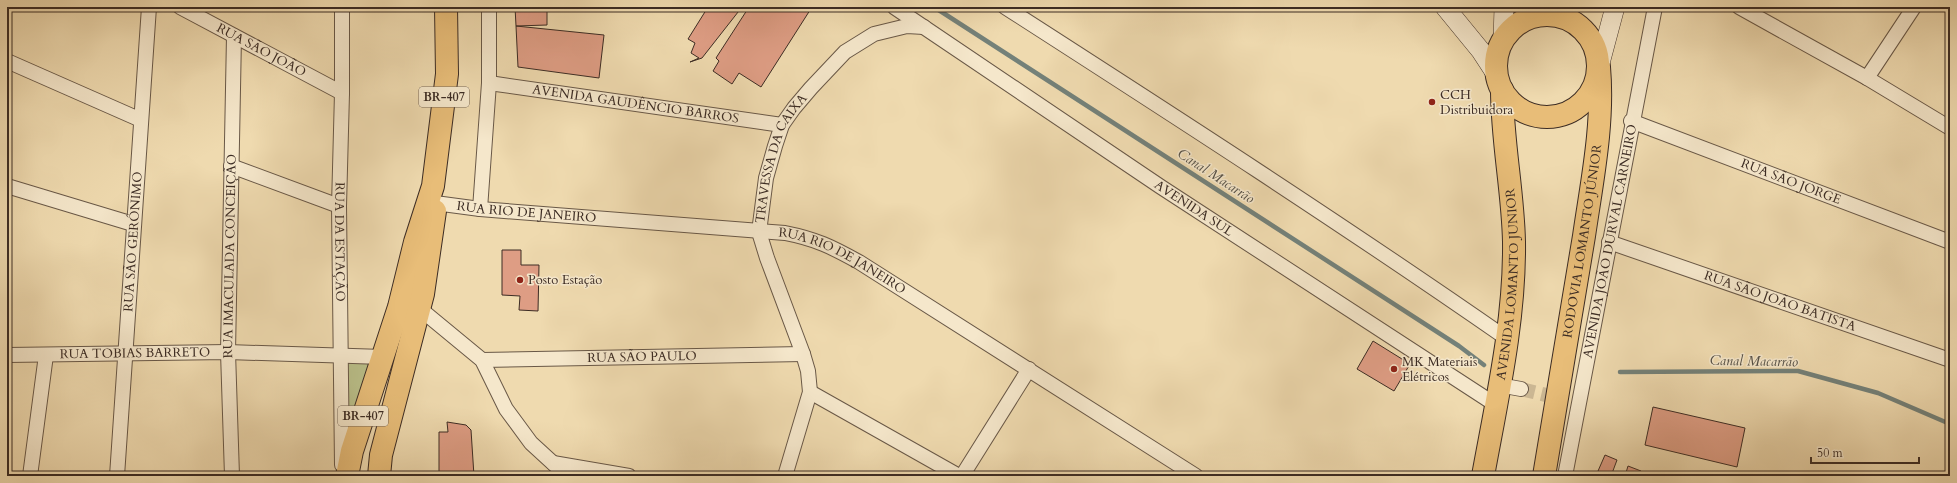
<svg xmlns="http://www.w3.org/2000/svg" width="1957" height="483" font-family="Cardo,serif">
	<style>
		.green { fill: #bac08a; stroke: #7b7657 }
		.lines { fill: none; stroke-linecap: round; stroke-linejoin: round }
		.stream { stroke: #748179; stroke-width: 4.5 }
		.building { fill: #de9d84; stroke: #3c2c24 }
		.street-tunnel { stroke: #cbb793; stroke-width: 14; stroke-dasharray: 14 7; stroke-linecap: butt }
		.street-casing { stroke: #695847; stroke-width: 16 }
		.secondary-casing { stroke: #3c2c24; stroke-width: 20 }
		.highway-casing { stroke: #3c2c24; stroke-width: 24 }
		.street { stroke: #f5e7cb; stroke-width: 14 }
		.secondary { stroke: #f5e7cb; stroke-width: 19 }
		.highway { stroke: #e8bd78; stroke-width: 22 }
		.poi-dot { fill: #8f2418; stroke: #f5e7cb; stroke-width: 1.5 }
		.labels { text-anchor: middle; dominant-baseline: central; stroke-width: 3; stroke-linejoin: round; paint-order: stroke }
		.shield { fill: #f5e7cb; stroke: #746456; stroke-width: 1 }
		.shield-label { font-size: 12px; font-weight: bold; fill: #3c2c24 }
		.street-label { font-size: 13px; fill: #3c2c24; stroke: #f5e7cb }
		.poi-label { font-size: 13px; fill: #3c2c24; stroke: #f5e7cb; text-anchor: start }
		.water-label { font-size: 14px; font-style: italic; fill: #545047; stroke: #f5e7cb }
	</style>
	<rect width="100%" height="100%" fill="#efdaaf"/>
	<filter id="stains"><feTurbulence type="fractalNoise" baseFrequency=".005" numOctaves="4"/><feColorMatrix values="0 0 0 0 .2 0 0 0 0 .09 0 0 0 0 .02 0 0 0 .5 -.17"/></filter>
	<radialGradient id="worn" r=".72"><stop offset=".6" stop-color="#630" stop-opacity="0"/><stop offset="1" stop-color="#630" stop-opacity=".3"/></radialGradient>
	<!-- green -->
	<path class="green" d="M347 361 368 363 374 367 349 441Z"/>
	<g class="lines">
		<!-- stream -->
		<path class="stream" d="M934 7 1459 346 1484 365
			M1620 372 1798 371 1878 393 1950 424"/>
	</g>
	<!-- building -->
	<path class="building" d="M515 7H547V25L516 26Z
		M708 7H742L702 58 690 62 699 58 691 53 695 43 688 39Z
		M749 7H812L761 87 739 73 732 84 713 71 719 61 716 58Z
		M516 26 604 35 599 78 518 67Z
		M502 250H521V265H539L538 311 519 310 520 296 502 295Z
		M1373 341 1410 364 1394 391 1357 369Z
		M1653 407 1745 428 1737 467 1645 445Z
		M447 422 466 425 471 430 474 476H439V432H448Z
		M1605 455 1617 460 1611 476 1598 471Z
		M1628 466 1641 471 1639 476H1625Z"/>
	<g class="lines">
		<!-- street-tunnel -->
		<path class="street-tunnel" d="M1521 389 1563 399"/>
		<defs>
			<g id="street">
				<path id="s1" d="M180 7 342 93"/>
				<path id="s2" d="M342 7V93L339 206 342 465"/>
				<path id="s3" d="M894 7 1161 187 1496 405"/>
				<path d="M1005 7C1173 115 1342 224 1506 338"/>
				<path d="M1739 7 1867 78 1950 128"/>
				<path d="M7 61 141 120"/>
				<path d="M1867 78 1914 7"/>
				<path id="s4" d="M489 83 782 125"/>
				<path id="s5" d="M1631 121 1950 242"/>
				<path d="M231 166 339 206"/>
				<path d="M7 186 133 224"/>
				<path id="s6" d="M435 203 480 209 785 233C816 239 832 247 859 262L1196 476"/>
				<path d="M480 209 489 83V7"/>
				<path id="s7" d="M1609 242 1950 360"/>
				<path d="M419 308 482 360 506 409 531 443 567 476"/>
				<path id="s8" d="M7 355 228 352 383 357"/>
				<path id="s9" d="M482 360 803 354"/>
				<path d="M1499 385 1521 389"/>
				<path d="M810 392 959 476"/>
				<path d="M553 463 629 476"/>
				<path d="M30 476 46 355"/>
				<path id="s10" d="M117 476 149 7"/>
				<path id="s11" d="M232 476 228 352 234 36"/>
				<path id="s12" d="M785 476 810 392 808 371 803 354 767 258 759 232 766 178 775 146 782 125 794 108 811 88 845 52 874 34 907 26 924 27"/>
				<path d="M962 476 1029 369"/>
				<path id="s13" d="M1565 476 1655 7"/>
			</g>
			<path id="secondary" d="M1445 7 1481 51 1496 74
				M1503 40 1504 7
				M1599 67 1615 7"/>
			<g id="highway">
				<circle cx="1547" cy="66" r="51"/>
				<path d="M347 476 352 451 399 307 415 242 433 186 447 74 446 7"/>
				<path d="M379 476 381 455 423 294 435 211"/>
				<path id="s14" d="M1483 476C1497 399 1515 320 1514 242 1513 191 1502 141 1502 90"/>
				<path id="s15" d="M1544 476C1558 396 1571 316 1584 236 1592 181 1604 123 1599 67"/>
			</g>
		</defs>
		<!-- street casing -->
		<use href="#street" class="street-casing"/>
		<!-- secondary casing -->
		<use href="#secondary" class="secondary-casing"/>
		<!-- highway casing -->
		<use href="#highway" class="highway-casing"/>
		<!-- street -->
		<use href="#street" class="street"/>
		<!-- secondary -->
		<use href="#secondary" class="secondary"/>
		<!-- highway -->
		<use href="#highway" class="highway"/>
	</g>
	<!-- markers -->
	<g class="poi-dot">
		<circle cx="1432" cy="102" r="4"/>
		<circle cx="520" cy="280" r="4"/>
		<circle cx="1394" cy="369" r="4"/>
	</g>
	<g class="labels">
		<!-- shield labels -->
		<g class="shield">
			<rect x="419" y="87" width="50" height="20" rx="3"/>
			<rect x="338" y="406" width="50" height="20" rx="3"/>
		</g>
		<g class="shield-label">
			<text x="444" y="97">BR-407</text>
			<text x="363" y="416">BR-407</text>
		</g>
		<!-- street labels -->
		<g class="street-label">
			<text stroke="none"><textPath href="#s1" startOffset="92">RUA SÃO JOÃO</textPath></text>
			<text stroke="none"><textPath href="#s4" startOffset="148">AVENIDA GAUDÊNCIO BARROS</textPath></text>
			<text stroke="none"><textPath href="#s12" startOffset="334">TRAVESSA DA CAIXA</textPath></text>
			<text stroke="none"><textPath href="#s5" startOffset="171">RUA SÃO JORGE</textPath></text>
			<text stroke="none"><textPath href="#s3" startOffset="361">AVENIDA SUL</textPath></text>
			<text stroke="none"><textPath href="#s6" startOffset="92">RUA RIO DE JANEIRO</textPath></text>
			<text stroke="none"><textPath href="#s10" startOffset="235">RUA SÃO GERÔNIMO</textPath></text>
			<text stroke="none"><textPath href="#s2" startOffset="235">RUA DA ESTAÇÃO</textPath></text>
			<text stroke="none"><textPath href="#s15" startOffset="238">RODOVIA LOMANTO JÚNIOR</textPath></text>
			<text stroke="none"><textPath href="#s13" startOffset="239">AVENIDA JOÃO DURVAL CARNEIRO</textPath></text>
			<text stroke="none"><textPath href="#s11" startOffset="220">RUA IMACULADA CONCEIÇÃO</textPath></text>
			<text stroke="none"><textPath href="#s6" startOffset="415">RUA RIO DE JANEIRO</textPath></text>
			<text stroke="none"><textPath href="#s14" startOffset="194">AVENIDA LOMANTO JUNIOR</textPath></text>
			<text stroke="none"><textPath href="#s7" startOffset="181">RUA SÃO JOÃO BATISTA</textPath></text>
			<text stroke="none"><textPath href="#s8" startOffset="128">RUA TOBIAS BARRETO</textPath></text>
			<text stroke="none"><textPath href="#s9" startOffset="160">RUA SÃO PAULO</textPath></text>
		</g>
		<!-- poi labels -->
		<g class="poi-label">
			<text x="1440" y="95">CCH<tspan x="1440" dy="15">Distribuidora</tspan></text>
			<text x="528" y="280">Posto Estação</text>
			<text x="1402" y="362">MK Materiais<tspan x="1402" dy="15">Elétricos</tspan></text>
		</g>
		<!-- water labels -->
		<g class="water-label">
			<text transform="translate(1216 176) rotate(33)">Canal Macarrão</text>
			<text transform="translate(1754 361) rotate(1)">Canal Macarrão</text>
		</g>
	</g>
	<!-- margin -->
	<rect width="1957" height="483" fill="none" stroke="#efdaaf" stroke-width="24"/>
	<rect x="8" y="8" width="1941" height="467" fill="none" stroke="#3c2c24" stroke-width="2"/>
	<rect x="12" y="12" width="1933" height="459" fill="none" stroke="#3c2c24"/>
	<!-- scale -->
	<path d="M1811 457v6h108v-6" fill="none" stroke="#3c2c24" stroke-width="2"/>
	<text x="1817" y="457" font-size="12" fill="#3c2c24" stroke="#f5e7cb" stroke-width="3" paint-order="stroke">50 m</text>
	<rect width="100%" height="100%" filter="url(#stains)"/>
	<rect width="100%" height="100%" fill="url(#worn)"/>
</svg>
